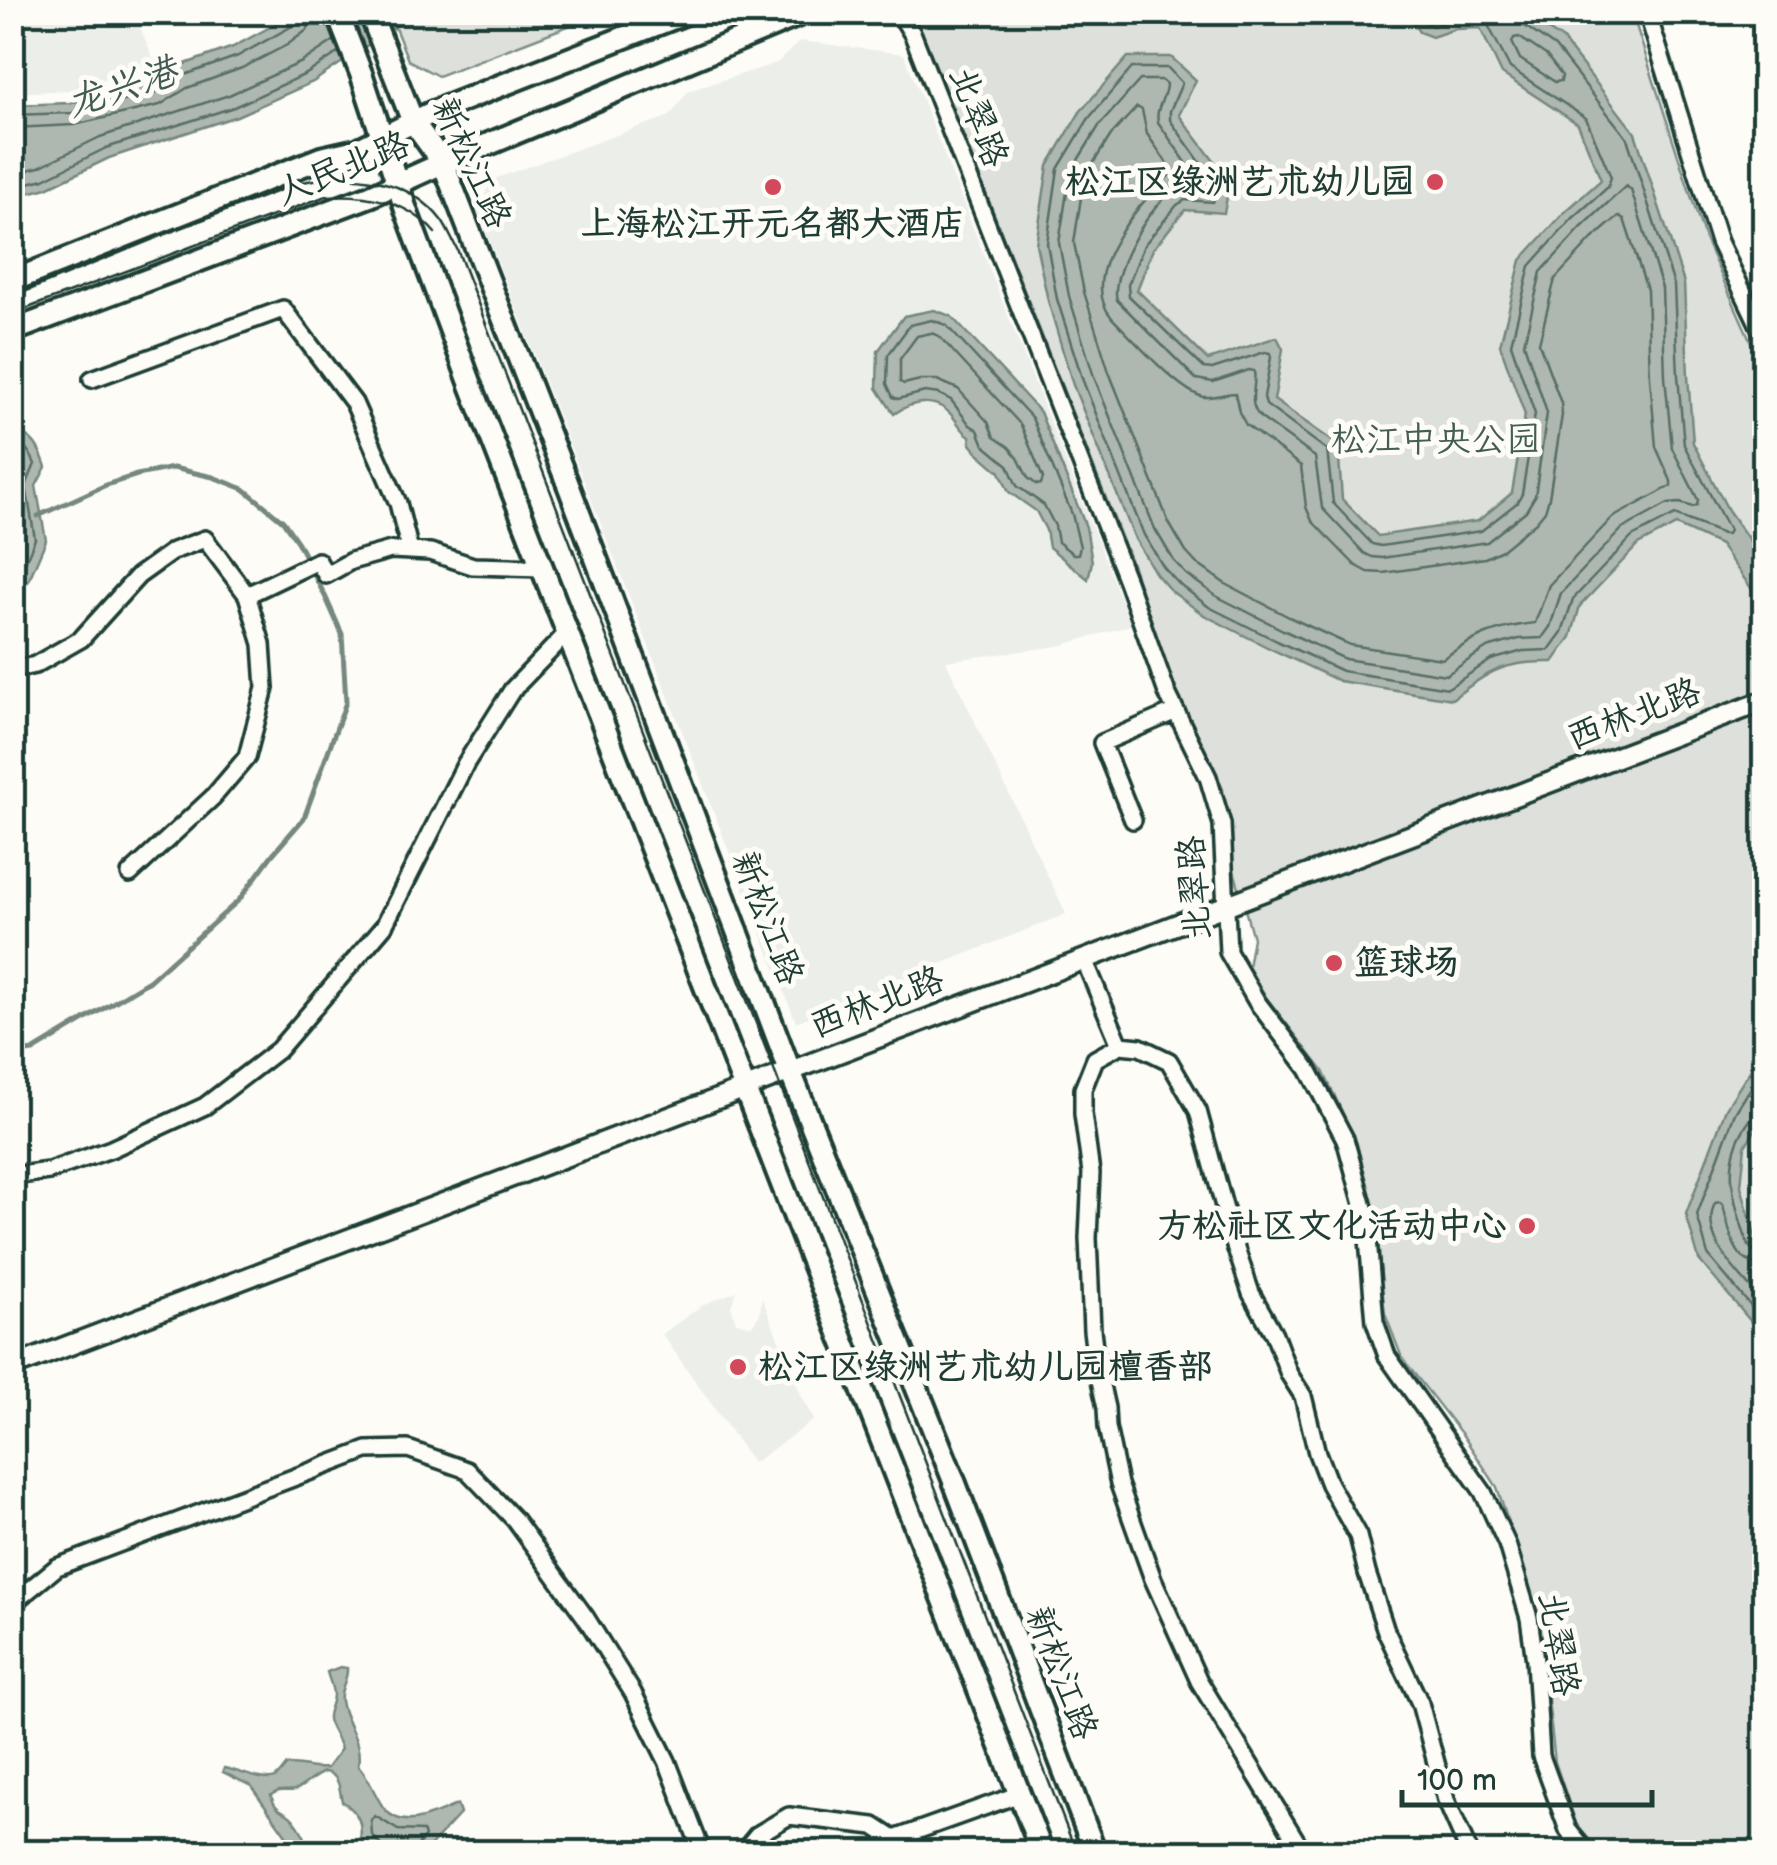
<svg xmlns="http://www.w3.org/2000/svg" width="1777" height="1865" font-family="'Balsamiq Sans','LXGW WenKai TC',sans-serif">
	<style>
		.built { fill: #eceee9 }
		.green { fill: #dde0db; stroke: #7e8e88; stroke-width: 2.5 }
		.water { fill: #aeb8b1; stroke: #75877f; stroke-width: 2.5 }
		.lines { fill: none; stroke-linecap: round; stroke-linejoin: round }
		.shore { stroke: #586e66; stroke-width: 2.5 }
		.stream { stroke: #75877f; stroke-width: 5 }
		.minor-casing { stroke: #1f3d34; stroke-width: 22 }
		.tertiary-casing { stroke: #1f3d34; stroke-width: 25 }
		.secondary-casing { stroke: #1f3d34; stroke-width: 28 }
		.minor { stroke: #fdfcf7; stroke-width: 15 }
		.tertiary { stroke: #fdfcf7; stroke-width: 18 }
		.secondary { stroke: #fdfcf7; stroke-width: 20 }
		.tram { stroke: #1f3d34; stroke-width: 2.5 }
		.poi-dot { fill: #d1495b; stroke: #fdfcf7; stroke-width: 4 }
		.labels { text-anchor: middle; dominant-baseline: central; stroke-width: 10; stroke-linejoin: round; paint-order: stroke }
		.street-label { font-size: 35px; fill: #1f3d34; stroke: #fdfcf7 }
		.poi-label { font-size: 35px; font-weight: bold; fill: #1f3d34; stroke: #fdfcf7; text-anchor: end }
		.park-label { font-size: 35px; fill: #455e55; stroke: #fdfcf7 }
		.water-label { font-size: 38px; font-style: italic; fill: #435c53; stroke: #fdfcf7 }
	</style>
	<rect width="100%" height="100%" fill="#fdfcf7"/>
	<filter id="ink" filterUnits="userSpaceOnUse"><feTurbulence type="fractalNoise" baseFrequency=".01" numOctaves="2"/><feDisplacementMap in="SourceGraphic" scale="20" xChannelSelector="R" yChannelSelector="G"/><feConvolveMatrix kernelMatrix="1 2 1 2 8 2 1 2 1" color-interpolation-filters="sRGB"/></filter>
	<g filter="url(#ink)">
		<!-- built -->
		<path class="built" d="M13 12 134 13 156 66 70 90 13 93Z
			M800 41 904 54 1131 625 1059 646 946 661 1066 914 796 1022 478 211 491 180 670 116 688 91 777 63Z
			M737 1291 731 1306 736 1322 752 1326 760 1314 762 1298 803 1400 814 1420 753 1463 662 1334 704 1304Z"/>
		<!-- green -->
		<path class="green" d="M389 13H602L438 76 408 60Z
			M913 13H1632L1705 239 1764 371V1852H1600L1576 1824 1555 1762 1539 1619 1497 1487 1464 1437 1402 1358 1385 1314 1374 1216 1357 1144 1323 1071 1266 997 1248 967 1253 938 1230 856 1223 789 1173 688 1133 567 933 59Z"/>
		<!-- water -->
		<path class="water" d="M296 13H415L313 82 237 116 109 158 47 188 13 197V105L70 103 151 84 177 67 233 47Z
			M1407 13H1522L1562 39 1635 133 1684 283 1688 376 1693 443 1728 510 1764 561V606L1720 545 1676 525 1638 545 1580 606 1571 637 1553 662C1504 661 1491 670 1452 699L1339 681 1273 650 1204 615 1171 591 1156 574 1135 539 1073 385 1048 301 1036 244 1048 166 1080 112 1128 57H1171L1196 80 1179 115 1230 182 1224 213 1185 210 1153 249 1137 290 1208 360 1277 337 1283 349 1274 400 1338 445 1342 499 1378 536 1478 521 1512 493 1525 415 1500 345 1521 260 1565 212 1601 180 1578 124 1502 74 1480 28 1455 29 1432 37 1419 32Z
			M934 310 951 316 1040 412 1086 527 1092 562 1088 579 1049 547 1046 530 1036 511 1009 492 1000 472 978 453 971 444 970 436C962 431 960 426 954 418 938 397 914 400 894 414L877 388 878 351 904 316Z
			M13 431C33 434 40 449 46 467L36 486 46 540 28 582H13Z
			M1764 1049V1116L1745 1146 1741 1186 1757 1243 1764 1241V1337L1699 1260 1686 1214 1726 1108Z
			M340 1667 347 1668C348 1681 339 1688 341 1701 344 1723 363 1741 358 1765 370 1779 373 1792 383 1807 402 1833 433 1814 457 1805L460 1814 425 1852C402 1853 379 1856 360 1841 363 1822 358 1812 342 1801 339 1788 340 1774 324 1772 312 1777 303 1787 295 1790 284 1793 283 1787 271 1795 276 1814 284 1808 294 1820 302 1830 307 1841 311 1852H293L286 1835 251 1786 223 1772 224 1768C237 1770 265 1783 275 1778 280 1775 283 1769 287 1765 301 1764 313 1770 327 1768L341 1749C338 1738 329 1727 328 1719 327 1711 333 1704 333 1695 333 1687 329 1680 327 1672Z"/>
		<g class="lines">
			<!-- shore -->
			<path class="shore" d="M1419 12 1426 23 1432 26C1450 21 1468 14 1486 21L1510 68 1586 118 1611 177 1608 187 1572 219 1530 266 1511 344 1535 414 1522 494 1518 502 1481 531 1381 546 1372 544 1333 503 1327 450 1266 405 1264 397 1271 357 1270 353 1265 352 1212 369 1204 368 1129 296 1128 285 1144 245 1177 205 1185 200 1213 202 1218 187 1170 120V111L1182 83 1168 68H1132L1089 118 1058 169 1047 243 1057 299 1083 381 1144 535 1164 568 1178 583 1209 607 1277 641 1342 671 1448 688 1491 660 1523 651 1549 650 1562 632 1573 599 1632 537 1675 515 1723 534H1727L1729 530 1684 445 1678 376 1674 285 1627 138 1555 47 1522 24 1518 12
				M1519 37 1546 55 1562 76 1561 81 1555 82 1520 59 1512 42 1514 38Z
				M1140 80H1161L1166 84C1166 98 1155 107 1158 122L1201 184 1198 188C1190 188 1182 187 1174 191 1150 204 1109 274 1117 300L1196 379 1213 382 1249 370 1254 371C1257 389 1246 403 1261 418L1315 457 1322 508 1364 553 1372 557 1382 558 1487 542 1526 511 1535 496 1547 413 1524 343 1541 272 1581 228 1626 186 1631 190 1662 288 1665 377 1672 448 1698 500 1697 505 1693 507 1680 503 1668 504 1622 529 1561 593 1550 627 1542 638 1519 639 1487 648 1446 675 1345 659 1283 630 1216 596 1186 574 1174 561 1155 529 1094 377 1069 296 1059 243 1070 173 1099 126Z
				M1137 107 1142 110 1147 134 1173 172C1141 201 1075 274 1112 318 1131 337 1180 393 1204 397 1215 398 1225 393 1235 393L1239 412 1246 425 1301 466 1306 507 1312 521 1355 565 1368 572 1383 573 1485 558 1502 550 1536 522 1545 511 1549 498 1562 415 1561 403 1539 343 1555 279 1592 239 1619 216 1624 219 1647 290 1650 378 1656 447 1671 481V486L1612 518 1549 585 1535 623C1493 628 1477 636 1442 659L1350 645 1289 617 1224 583 1196 563 1186 552 1169 523 1109 372 1084 292 1074 243 1084 178 1111 135Z
				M12 115 72 113 154 94 182 76 238 56 296 24 299 12
				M12 128 74 125 160 105 187 88 242 68 287 45 307 30 311 21 312 12
				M12 174 39 167 100 137 229 95 302 62 335 40
				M12 187 44 179 106 148 234 107 308 73 339 52
				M932 320 946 325 1032 418 1072 514 1080 547 1078 554H1073L1058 542 1055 526 1044 505 1017 486 1008 465 984 445 978 430 970 425 951 400 939 394 925 392 898 399 893 397 887 384 888 355 910 325Z
				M931 333 939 336 1021 425 1043 478 1041 484 1037 485 1028 478 1018 458 1009 447 994 437 988 422 958 389 937 380H920L904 384 900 382V359L917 336Z
				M12 441C25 443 30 453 35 464L26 486 35 539 22 570 12 572
				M12 453 21 464 13 487 22 537 12 559
				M1764 1067 1735 1113 1697 1215 1708 1255 1764 1322
				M1764 1112C1754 1114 1752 1117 1746 1126 1720 1165 1735 1204 1748 1245L1755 1252 1764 1251
				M1764 1265C1732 1265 1730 1230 1723 1205L1720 1202 1715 1203C1698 1240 1743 1277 1764 1303
				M382 1852 380 1844 372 1835 371 1820 375 1816 398 1830 423 1831 425 1836 418 1845 417 1852"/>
			<!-- stream -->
			<path class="stream" d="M12 1054 33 1051 149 981 239 900 272 855 304 818 346 702 342 634 326 598 298 543 283 521 244 489 213 477 173 468 137 475 106 485 38 516"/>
			<defs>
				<path id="minor" d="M899 12 913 35 1127 581 1167 693 1208 777 1222 824 1228 952 1257 1002 1308 1069 1345 1139 1366 1215 1375 1322 1387 1356 1483 1492 1507 1544 1529 1618 1535 1661 1541 1756 1568 1830 1586 1852
					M1647 12 1719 242 1764 336
					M92 379 283 309 354 403 398 503 410 551
					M12 670 35 665 81 639 138 576 173 551 205 539 247 595 318 561 326 575 351 561 391 550 430 552 473 566 543 568
					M1133 820 1102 743 1176 711
					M130 874 213 797 247 757 265 688 262 644 247 595
					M1084 959 1120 1045 1095 1059 1083 1089V1114L1091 1173 1088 1238 1092 1330 1096 1363 1106 1408 1107 1427 1119 1484 1153 1579 1199 1681 1303 1852
					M1120 1045 1140 1047 1169 1061 1198 1111 1234 1243 1251 1293 1274 1334 1289 1374 1303 1396 1317 1453 1329 1484 1358 1536 1367 1573 1386 1631 1420 1703 1446 1800 1469 1852
					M12 1176 49 1171 111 1149 205 1106 278 1050 384 926 466 763 512 690 568 632
					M12 1612 19 1598 57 1567 367 1450 408 1449 467 1470 515 1520 586 1618 633 1693 667 1761 702 1852
					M743 1852 757 1835 789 1816 874 1826 894 1839 1020 1794"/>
				<path id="tertiary" d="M12 1367 1764 701"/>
				<path id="secondary" d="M337 12 362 76 406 210 471 385 1042 1852
					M370 12 413 122 443 163 569 487 790 1071 954 1481 1095 1852
					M12 281 321 158 357 150 433 112 689 12
					M12 331 370 196 443 163 806 12"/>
			</defs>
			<!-- minor casing -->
			<use href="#minor" class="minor-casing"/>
			<!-- tertiary casing -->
			<use href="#tertiary" class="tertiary-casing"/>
			<!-- secondary casing -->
			<use href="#secondary" class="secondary-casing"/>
			<!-- minor -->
			<use href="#minor" class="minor"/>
			<!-- tertiary -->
			<use href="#tertiary" class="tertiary"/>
			<!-- secondary -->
			<use href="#secondary" class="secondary"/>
			<!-- tram -->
			<path class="tram" d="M12 297 173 231 299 183C349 171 409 177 442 221 448 230 452 240 457 249L1076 1852
				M12 314 326 196C366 193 408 201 435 233"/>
		</g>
	</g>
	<!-- markers -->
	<g class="poi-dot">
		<circle cx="1435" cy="182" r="10"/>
		<circle cx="773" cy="187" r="10"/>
		<circle cx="1334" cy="963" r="10"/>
		<circle cx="1527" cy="1226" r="10"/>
		<circle cx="738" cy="1367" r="10"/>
	</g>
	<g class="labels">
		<!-- street labels -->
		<g class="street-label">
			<text transform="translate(978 117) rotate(69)">北翠路</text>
			<text transform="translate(471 163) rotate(65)">新松江路</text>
			<text transform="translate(343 169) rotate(-22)">人民北路</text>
			<text transform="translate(1634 715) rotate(-21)">西林北路</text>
			<text transform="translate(1195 888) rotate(-94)">北翠路</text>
			<text transform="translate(767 918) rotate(69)">新松江路</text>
			<text transform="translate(877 1003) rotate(-21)">西林北路</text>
			<text transform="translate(1558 1644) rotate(81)">北翠路</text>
			<text transform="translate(1061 1673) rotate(69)">新松江路</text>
		</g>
		<!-- poi labels -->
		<g class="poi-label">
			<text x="1415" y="182">松江区绿洲艺术幼儿园</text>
			<text x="773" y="224" text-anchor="middle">上海松江开元名都大酒店</text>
			<text x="1354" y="963" text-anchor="start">篮球场</text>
			<text x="1507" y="1226">方松社区文化活动中心</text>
			<text x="758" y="1367" text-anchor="start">松江区绿洲艺术幼儿园檀香部</text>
		</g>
		<!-- park labels -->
		<g class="park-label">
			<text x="1436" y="440">松江中央公园</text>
		</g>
		<!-- water labels -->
		<g class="water-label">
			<text transform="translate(122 88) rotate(-18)">龙兴港</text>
		</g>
	</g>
	<!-- margin -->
	<rect width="1777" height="1865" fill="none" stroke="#fdfcf7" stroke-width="50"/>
	<rect x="25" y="25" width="1727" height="1815" fill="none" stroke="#1f3d34" stroke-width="4" filter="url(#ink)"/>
	<!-- scale -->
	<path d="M1402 1790v15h250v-15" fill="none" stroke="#1f3d34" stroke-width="5"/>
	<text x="1417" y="1790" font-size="30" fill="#1f3d34" stroke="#fdfcf7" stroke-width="8" paint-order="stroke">100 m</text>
</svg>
